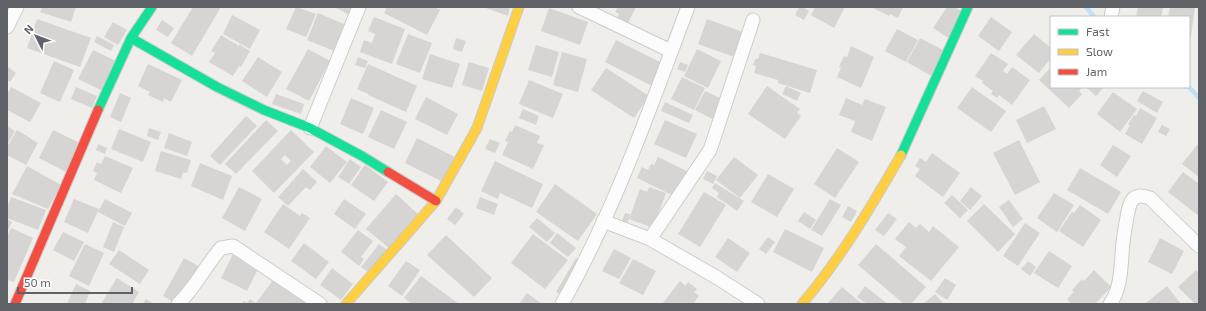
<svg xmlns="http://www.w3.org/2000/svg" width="1206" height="311" font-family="'Exo 2',sans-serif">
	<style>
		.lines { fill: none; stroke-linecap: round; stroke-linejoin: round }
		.stream { stroke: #bfe0f9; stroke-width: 4.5 }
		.building { fill: #d6d5d3; fill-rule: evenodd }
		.street-casing { stroke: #cbcccc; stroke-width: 15 }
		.fast-casing { stroke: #cacacb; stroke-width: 11 }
		.slow-casing { stroke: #cacacb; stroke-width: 11 }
		.jam-casing { stroke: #cacacb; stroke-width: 11 }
		.street { stroke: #fdfcfc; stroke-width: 13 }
		.fast { stroke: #16e098; stroke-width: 9 }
		.slow { stroke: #ffcf43; stroke-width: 9 }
		.jam { stroke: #f24e42; stroke-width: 9 }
	</style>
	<rect width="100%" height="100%" fill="#efeeea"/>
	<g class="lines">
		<!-- stream -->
		<path class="stream" d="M1086 7 1094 17
			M1189 87 1199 98"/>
	</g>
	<!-- building -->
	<path class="building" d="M39 7H76L71 22 40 12 42 8Z
		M193 7H221L192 56 171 43Z
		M296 7 316 14 306 37 286 29Z
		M334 7H362L356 18Z
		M387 7H434L440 10 427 35 384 13Z
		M483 7H510L508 16Z
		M618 7H636L628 23 617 18 619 14 615 12Z
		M799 7H803L809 11 804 20 795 15Z
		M815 7H845L834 28 811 15Z
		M874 7H903L898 18 890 14 889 16 873 8Z
		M947 7H955L969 17 953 41 933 28Z
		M1138 7H1163L1161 17H1136Z
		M1170 7H1195L1191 36 1189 35V17H1168Z
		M549 8 588 22 580 45 541 31Z
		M318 13 346 25 334 51 307 40Z
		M232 15 260 30 250 49 223 34Z
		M374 17 405 29 392 64 360 52 364 40 372 43 375 34 368 31Z
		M991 17 1012 32 999 51 978 36Z
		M37 19 91 38 80 67 27 48Z
		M707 19 743 32 734 57 698 44Z
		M162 20 174 28 168 37 156 30Z
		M113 22 127 30 118 45 104 37Z
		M897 29 918 40 906 62 885 51Z
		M408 34 432 43 420 73 396 64Z
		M1034 34 1051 48V58L1039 73 1016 55Z
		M221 35 239 46V44L250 51 241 67 239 66 233 76 209 62 215 53 211 51Z
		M97 36 114 45 111 51 94 42Z
		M456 38 466 41 462 52 453 49Z
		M920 38 947 52 933 77 907 62Z
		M616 40 664 64 652 86 605 62Z
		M536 45 559 52 552 77 528 70Z
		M851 46 874 57 861 88 837 77 841 68 839 67 844 56 847 57Z
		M308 49 330 61 309 101 286 89Z
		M697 49 721 61 708 88 684 76Z
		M93 50 116 61 101 90 78 79Z
		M562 52 587 59 578 92 553 85Z
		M760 53 817 70 810 93 778 83V80L754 73 756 66 753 65 755 59H758Z
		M991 53 1008 64 1003 71 1007 74 1012 67 1030 80 1012 105 999 95 997 98 991 94 993 91 982 83 983 81 975 76Z
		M430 54 460 64 452 88 422 79Z
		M258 57 282 72 267 97 242 81Z
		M358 57 368 61 365 68 355 65Z
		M54 61 74 70 60 102 40 93Z
		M469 62 489 68 482 91 462 85Z
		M680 62 688 65 685 72 677 69Z
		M148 64 182 80 171 102 164 98 163 102 148 95 150 92 138 86Z
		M368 64 417 86 406 112 368 95V94L357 89Z
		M8 67 16 73 10 82 7 80Z
		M1051 67V87H1083L1079 91 1082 94 1069 108 1039 80Z
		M606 68 649 96 634 118 591 90Z
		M682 77 705 88 694 110 671 99Z
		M529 80 563 94 553 118 519 104Z
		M767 86 800 109 797 113 801 116 785 139 748 114Z
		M786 86 801 93 797 101 782 94Z
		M11 87 41 103 30 122 7 110V94Z
		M76 87 97 96 92 108 71 99Z
		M972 87 1006 111 991 132 957 108Z
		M1086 87H1104L1096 96Z
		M705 91 728 102 718 122 695 110Z
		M1143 91 1163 102 1157 113 1137 101Z
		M1113 92 1137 109 1120 132 1097 114Z
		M120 93 131 98 121 122 110 117Z
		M276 94 304 104 301 114 272 104Z
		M426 97 458 114 447 135 415 119Z
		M351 98 374 108 363 134 340 124Z
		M846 98 862 105 865 99 886 107 872 141 851 132 855 121 839 115Z
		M665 102 693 115 689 123 661 111Z
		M1044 106 1056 129 1027 143 1016 120Z
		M1140 108 1157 118 1142 144 1125 134 1130 125 1128 124 1134 115 1136 116Z
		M523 109 539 116 536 125 519 118Z
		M381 110 407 122 394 149 368 137Z
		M246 116 257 126 220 165 210 156Z
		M266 120 278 131 236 174 225 164Z
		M665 120 697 134 686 158 654 144Z
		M515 125 540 136 537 143 544 145 533 169 502 155 508 142 505 141 510 131 512 132Z
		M1162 125 1170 129 1166 136 1158 132Z
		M7 126 15 131 7 145Z
		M149 128 161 132 158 140 147 136Z
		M119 129 151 142 143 162 111 149Z
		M17 130 38 143 26 165 7 155V147Z
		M53 130 84 145 70 174 39 158Z
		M291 130 314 152 274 193 252 171ZM285 155 291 161 287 165 281 159Z
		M169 133 192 142 187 156 164 148Z
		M417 138 459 159 447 184 405 163Z
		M490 139 500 143 495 153 485 149Z
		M1019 140 1040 182 1015 195 993 153Z
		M98 144 107 148 105 154 96 150Z
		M1113 145 1131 156 1117 177 1100 165Z
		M1197 145 1199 147V177L1182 164Z
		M326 146 347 162 330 183 310 167Z
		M837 148 859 162 835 198 814 184Z
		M161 151 191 160 187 173 183 172 181 179 155 171Z
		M932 153 960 173 943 197 915 176 920 169 915 166 920 158 926 162Z
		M105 156 133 168 121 193 94 180 97 173 93 171 97 162 101 164Z
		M658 157 691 173 678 198 637 178 642 167 648 170 651 164 654 165Z
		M734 157 758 175 740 198 716 180Z
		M350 159 361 167 349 184 338 177Z
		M495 161 543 184 532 208 500 193 498 199 481 191Z
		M200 163 232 176 223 200 191 186Z
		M365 165 388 182 374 201 351 185Z
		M27 166 61 185 48 209 12 194Z
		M1080 168 1121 192 1108 214 1067 190Z
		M303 169 317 182 310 190 306 187 288 206 278 197Z
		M707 171 717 176 713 184 703 179Z
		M1183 172 1199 184V216L1168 192Z
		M768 174 794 189 777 217 751 202Z
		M715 183 744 201 737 211 717 197 719 193 712 188Z
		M555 184 597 214 578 241 536 212Z
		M239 187 262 199 245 231 222 218Z
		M649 187 666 193 653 228 629 219 640 189 647 192Z
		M971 187 982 196 970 210 960 201Z
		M704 192 726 205 700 247 678 234Z
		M1054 193 1074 205 1057 232 1037 218Z
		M396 194 418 214 390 249 366 229Z
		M952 195 968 210 960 218 944 203Z
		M11 197 46 210 38 230 7 218V208Z
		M480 197 498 204 494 215 476 208Z
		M74 199 99 209 88 233 64 222Z
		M105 199 132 213 125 226 98 212Z
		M344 199 366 214 355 229 334 214Z
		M830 199 841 205 822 236 811 230Z
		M1009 200 1023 219 1013 227 999 207Z
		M283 204 300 216 302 213 310 218 289 249 264 232Z
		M984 204 1015 234 998 252 967 221Z
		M1080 205 1101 220 1083 247 1059 231 1072 212 1074 213Z
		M848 206 857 211 851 222 842 217Z
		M456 207 464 214 455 225 447 219Z
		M804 212 816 220 810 229 798 221Z
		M625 213 630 214 627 226 621 224Z
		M888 213 897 219 884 236 875 230Z
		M537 218 555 233 547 242 529 227Z
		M7 219 12 222 7 232Z
		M113 222 124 227 114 252 103 247Z
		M909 222 916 228 920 224 929 232 933 226 959 247 931 281 899 256 906 247 895 239Z
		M1025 223 1040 233 1018 266 1003 256Z
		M11 228 33 238 14 282 7 280V237Z
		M785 229 824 248 812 272 773 252Z
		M358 230 373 241 361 257 364 259 359 266 341 252Z
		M63 232 84 242 74 261 53 250Z
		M557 233 576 248 568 257 550 243Z
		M533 234 568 260 545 289 511 263Z
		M446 235 492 278 474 297 427 255Z
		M768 237 775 242 766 254 759 249Z
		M728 238 750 253 737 272 715 257Z
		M1160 238 1184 251 1172 274 1148 262Z
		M304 243 329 262 316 279 291 261Z
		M85 244 104 253 89 286 69 276Z
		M379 244 390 252 372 275 361 267Z
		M876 244 926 287 911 304H904L858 265Z
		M614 249 631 258 619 279 602 271Z
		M119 250 149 270 140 284 109 264Z
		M1049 251 1072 266 1058 288 1034 273Z
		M233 254 259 267 247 291 221 278Z
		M184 258 200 267 177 304 163 296Z
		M576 258 585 263 565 297 556 292Z
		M633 259 656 271 643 295 619 283Z
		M406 261 420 270 402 296 388 286Z
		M1028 261 1036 267 1030 276 1021 269Z
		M332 268 353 284 341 300 320 285Z
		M1094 270 1111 287 1095 304H1072L1067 299 1074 292 1072 290 1082 279 1084 281Z
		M1196 270 1199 273V304H1195L1178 287Z
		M421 276 459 304H412L404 298Z
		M117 278 139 292 132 304H101Z
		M945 278 956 285 947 300 935 292Z
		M273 280 307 304H242L244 301 247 303 250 299 256 303Z
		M680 281 685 286 688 282 697 289 694 292 699 296 693 304H662Z
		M76 284 90 291 85 304H67Z
		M865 286 888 304H867L857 297Z
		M1167 286 1181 304H1146V303Z
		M842 287 862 304H827Z
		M527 293 542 304H519Z
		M935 294 944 304H923Z
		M146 299 154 304H143Z"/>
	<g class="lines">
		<defs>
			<path id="street" d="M579 7 671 51
				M1111 17 1113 7
				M7 27 17 7
				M310 128 359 7
				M603 221 650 239 716 277 758 304
				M650 239 710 150 753 20
				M178 304C195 288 206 265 221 248L233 246 320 304
				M562 304C615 210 650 108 688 7
				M1110 304C1124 285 1120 257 1124 235 1125 229 1126 223 1127 217 1128 211 1129 204 1133 199 1138 194 1145 196 1150 198L1199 246"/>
			<path id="fast" d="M131 38 217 87 264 110 310 128 362 156 388 172
				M98 110 131 38 152 7
				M901 155 968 7"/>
			<path id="slow" d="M346 304 436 201 477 128 519 7
				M802 304C841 258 871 207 901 155"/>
			<path id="jam" d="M388 172 436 201
				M15 304 98 110"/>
		</defs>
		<!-- street casing -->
		<use href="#street" class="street-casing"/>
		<!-- fast casing -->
		<use href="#fast" class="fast-casing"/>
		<!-- slow casing -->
		<use href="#slow" class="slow-casing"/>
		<!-- jam casing -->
		<use href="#jam" class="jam-casing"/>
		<!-- street -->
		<use href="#street" class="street"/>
		<!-- fast -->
		<use href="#fast" class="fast"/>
		<!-- slow -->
		<use href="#slow" class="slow"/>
		<!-- jam -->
		<use href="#jam" class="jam"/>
	</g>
	<!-- border -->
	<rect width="1206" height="311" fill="none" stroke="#5f6368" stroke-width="16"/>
	<!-- legend -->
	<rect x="1050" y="16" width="140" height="72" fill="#ffffff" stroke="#bfc1c3"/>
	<rect x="1058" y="29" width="20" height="6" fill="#16e098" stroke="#bfc1c3"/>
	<text x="1086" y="36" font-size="12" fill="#5f6368">Fast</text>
	<rect x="1058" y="49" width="20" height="6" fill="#ffcf43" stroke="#bfc1c3"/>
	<text x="1086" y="56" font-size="12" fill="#5f6368">Slow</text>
	<rect x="1058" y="69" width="20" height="6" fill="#f24e42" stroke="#bfc1c3"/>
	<text x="1086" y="76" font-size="12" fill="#5f6368">Jam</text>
	<!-- north arrow -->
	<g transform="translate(36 36) rotate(312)" stroke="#ffffff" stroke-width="3" paint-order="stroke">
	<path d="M0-3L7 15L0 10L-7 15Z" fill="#5f6368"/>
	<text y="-6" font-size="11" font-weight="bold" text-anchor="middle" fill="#5f6368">N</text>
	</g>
	<!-- scale -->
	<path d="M18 287v6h114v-6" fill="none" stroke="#5f6368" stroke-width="2"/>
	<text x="24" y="287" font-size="12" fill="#5f6368" stroke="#ffffff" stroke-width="3" paint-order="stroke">50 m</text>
</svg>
